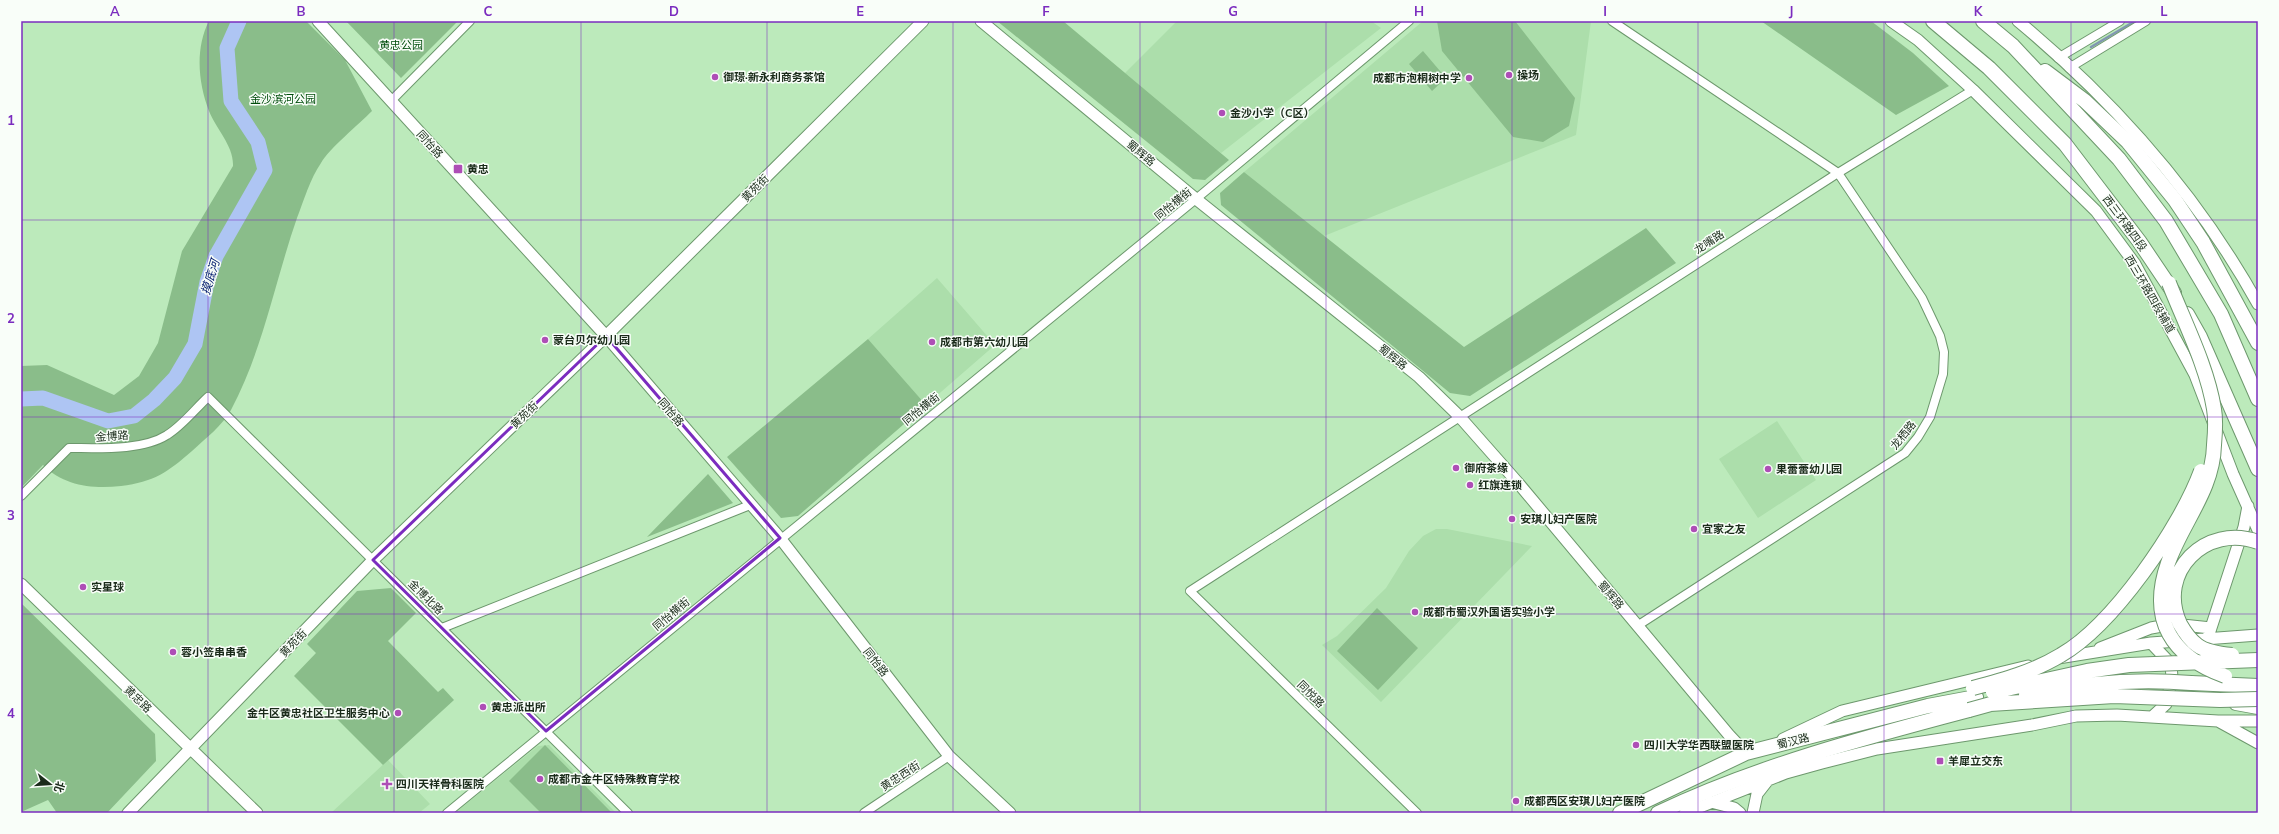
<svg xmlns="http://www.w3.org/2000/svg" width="2279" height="834" font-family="Mulish,'Noto Sans SC',sans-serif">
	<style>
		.built { fill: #acdeab }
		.green { fill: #8abd8a }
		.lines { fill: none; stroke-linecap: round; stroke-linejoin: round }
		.stream { stroke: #8297b2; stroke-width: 2.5 }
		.river { stroke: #aec5f3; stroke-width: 15 }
		.street-casing { stroke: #6d986d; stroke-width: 10 }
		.secondary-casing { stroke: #6d986d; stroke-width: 13 }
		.highway-casing { stroke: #6d986d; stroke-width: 16 }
		.street { stroke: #fff; stroke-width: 8 }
		.secondary { stroke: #fff; stroke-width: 11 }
		.highway { stroke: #fff; stroke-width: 14 }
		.highway-bridge-casing { stroke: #6d986d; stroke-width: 16; stroke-linecap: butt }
		.highway-bridge { stroke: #fff; stroke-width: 14 }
		.marked { fill: none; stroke: #7b2cbf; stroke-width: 3; stroke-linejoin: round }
		.grid { fill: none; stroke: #7b2cbf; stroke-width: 1; stroke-opacity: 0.55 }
		.poi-dot { fill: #ae4eb6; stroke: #f9fef9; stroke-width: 1.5 }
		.labels { text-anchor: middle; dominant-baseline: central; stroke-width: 3; stroke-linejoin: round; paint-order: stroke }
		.park-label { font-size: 11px; fill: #014d0c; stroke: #f9fef9 }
		.poi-label { font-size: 11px; font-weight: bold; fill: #1a2b1a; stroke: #f9fef9; text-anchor: start }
		.street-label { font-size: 11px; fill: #1a2b1a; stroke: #f9fef9 }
		.water-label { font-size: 12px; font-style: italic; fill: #041d70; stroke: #f9fef9 }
		.neatline { fill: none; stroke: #7b2cbf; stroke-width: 1.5 }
		.grid-label { font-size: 13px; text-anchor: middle; font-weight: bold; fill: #7b2cbf }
	</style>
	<rect width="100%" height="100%" fill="#bceabb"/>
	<!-- built -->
	<path class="built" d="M1177 21H1371L1381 28 1221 153 1125 73Z
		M1423 21H1591L1576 135 1324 236 1244 172Z
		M937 278 995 345 926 405 868 339Z
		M1777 421 1816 480 1758 518 1719 459Z
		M1436 529H1447L1532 546 1381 702 1322 645 1337 636 1386 588 1409 551 1423 536Z
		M549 745 616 813H455L538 746Z
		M388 760 430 804 419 813H331Z"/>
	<!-- green -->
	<path class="green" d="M209 21H306L345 60 372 111C359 124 329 149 321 163 310 179 304 200 297 218 275 281 263 350 231 410 222 426 206 438 192 451 168 472 154 482 121 486 92 489 64 486 43 465L21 488V366L47 365 114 395 139 376 158 343 182 251 233 166C234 146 216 129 209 111 198 83 195 48 209 21Z
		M346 21H458L401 78Z
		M997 21H1063L1229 160 1205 180 1193 179Z
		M1437 21H1515L1575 98 1569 126 1543 142 1513 137 1442 51Z
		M1761 21H1871L1913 53 1949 86 1896 115Z
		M1423 51 1446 78 1432 91 1409 64Z
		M1244 172 1464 347 1646 228 1676 263 1470 396 1450 393 1221 205 1220 193Z
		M868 339 926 405 798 516 781 518 727 457Z
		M708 474 733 503 647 537Z
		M391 588 416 613 388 641 438 692 443 688 454 700 383 765 294 676 316 653 307 644 357 591Z
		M21 603 155 734 156 761 107 813H57L48 800 21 812Z
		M1377 608 1418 648 1378 690 1337 651Z
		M545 745 612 813H541L509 781Z"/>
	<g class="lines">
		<!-- stream -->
		<path class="stream" d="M2091 47 2135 21"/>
		<!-- river -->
		<path class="river" d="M21 399 43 398 108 421 134 416 154 400 175 378 195 344 207 282 216 256 265 170 258 142 231 101 227 48 239 21"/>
		<defs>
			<path id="street" d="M1612 21 1838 173 1922 298 1940 336 1944 352 1943 374 1930 417 1918 437 1905 453 1637 626
				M2058 58 2120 21
				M2069 68 2146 21
				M391 101 470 21
				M21 496 69 448C97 448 142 451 167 435 182 426 195 409 208 397L628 813
				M442 628 750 505
				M447 813 1196 199 1409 21
				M864 813 949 756
				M1417 813 1190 591 1838 173 1973 90"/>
			<path id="secondary" d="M318 21 606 336 780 538 949 756 1010 813
				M981 21 1196 199 1419 377 1459 416 1519 484 1729 735 1746 753
				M1891 21 1918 40 1973 90 2096 211 2135 264 2195 375 2233 474 2258 530
				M2018 21C2113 100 2198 196 2258 304
				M21 584 257 813
				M2208 637 2244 527 2248 506
				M2151 643 2171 664 2172 678 2166 704 2153 716
				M2100 648 2151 628 2173 624 2211 628
				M2058 658 2151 643 2258 635
				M2218 721 2258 743
				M1783 739 1842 711 2028 666
				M1711 802 1734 808 1740 813
				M128 813 373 560 606 336 923 21
				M1685 813 1786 773 1822 763 1877 749 2032 725 2076 716 2117 715 2218 721H2258
				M1753 813 1757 794 1768 780"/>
			<path id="highway" d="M1933 21 1989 68 2065 144 2139 241 2174 293
				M1983 21 2013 46 2119 159 2166 221 2221 314 2258 399
				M2045 71 2085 101 2128 142 2175 200 2203 242 2258 343
				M2187 314 2200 337 2258 469
				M2191 683 2258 686
				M2236 703 2258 707
				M1620 813 1746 753 1928 706 1976 697
				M1658 813C1757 766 1863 738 1969 710"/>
		</defs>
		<!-- street casing -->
		<use href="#street" class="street-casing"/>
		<!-- secondary casing -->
		<use href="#secondary" class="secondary-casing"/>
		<!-- highway casing -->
		<use href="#highway" class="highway-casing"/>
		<!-- street -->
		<use href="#street" class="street"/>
		<!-- secondary -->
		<use href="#secondary" class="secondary"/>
		<!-- highway -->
		<use href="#highway" class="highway"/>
		<defs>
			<path id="highway-bridge" d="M2169 283C2185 324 2207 366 2214 409 2216 420 2215 434 2214 445 2213 490 2182 523 2168 563 2148 620 2172 657 2225 676
				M2232 655C2221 654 2206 652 2197 645 2190 640 2184 631 2180 624 2156 572 2206 523 2258 542
				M1973 688C2003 680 2033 672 2061 655 2113 625 2180 528 2201 471
				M1993 692 2087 671 2129 665 2258 660
				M2026 695C2081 683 2135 678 2191 683
				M1990 704 2114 696 2220 700 2258 699
				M1969 710 1998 702"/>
		</defs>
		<!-- highway-bridge casing -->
		<use href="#highway-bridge" class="highway-bridge-casing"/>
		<!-- highway-bridge -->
		<use href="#highway-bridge" class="highway-bridge"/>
	</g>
	<!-- marked area -->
	<path class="marked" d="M606 336 780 538 546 731 373 560Z"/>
	<!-- grid -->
	<path class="grid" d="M208 21V813M394 21V813M581 21V813M767 21V813M953 21V813M1140 21V813M1326 21V813M1512 21V813M1698 21V813M1884 21V813M2071 21V813M21 220H2258M21 417H2258M21 614H2258"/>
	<!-- markers -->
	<g class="poi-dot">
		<circle cx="1509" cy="75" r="4"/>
		<circle cx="715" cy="77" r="4"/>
		<circle cx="1469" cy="78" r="4"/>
		<circle cx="1222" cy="113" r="4"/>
		<rect x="453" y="164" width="10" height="10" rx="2"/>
		<circle cx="545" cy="340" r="4"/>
		<circle cx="932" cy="342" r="4"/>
		<circle cx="1456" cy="468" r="4"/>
		<circle cx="1768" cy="469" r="4"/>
		<circle cx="1470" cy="485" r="4"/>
		<circle cx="1512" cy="519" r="4"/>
		<circle cx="1694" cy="529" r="4"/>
		<circle cx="83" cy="587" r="4"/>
		<circle cx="1415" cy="612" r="4"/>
		<circle cx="173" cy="652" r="4"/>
		<circle cx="483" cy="707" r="4"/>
		<circle cx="398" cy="713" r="4"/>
		<circle cx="1636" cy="745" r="4"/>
		<rect x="1936" y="757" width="8" height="8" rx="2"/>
		<circle cx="540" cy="779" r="4"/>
		<path d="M385 778h4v4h4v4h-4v4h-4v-4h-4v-4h4z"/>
		<circle cx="1516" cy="801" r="4"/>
	</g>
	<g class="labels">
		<!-- park labels -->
		<g class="park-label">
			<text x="401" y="45">黄忠公园</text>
			<text x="283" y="99">金沙滨河公园</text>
		</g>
		<!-- poi labels -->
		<g class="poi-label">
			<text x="1517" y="75">操场</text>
			<text x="723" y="77">御璟·新永利商务茶馆</text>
			<text x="1461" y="78" text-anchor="end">成都市泡桐树中学</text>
			<text x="1230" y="113">金沙小学（C区）</text>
			<text x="467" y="169">黄忠</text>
			<text x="553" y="340">蒙台贝尔幼儿园</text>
			<text x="940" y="342">成都市第六幼儿园</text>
			<text x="1464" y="468">御府茶缘</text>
			<text x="1776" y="469">果蕾蕾幼儿园</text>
			<text x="1478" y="485">红旗连锁</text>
			<text x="1520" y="519">安琪儿妇产医院</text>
			<text x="1702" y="529">宜家之友</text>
			<text x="91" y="587">实星球</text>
			<text x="1423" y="612">成都市蜀汉外国语实验小学</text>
			<text x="181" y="652">蓉小签串串香</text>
			<text x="491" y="707">黄忠派出所</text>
			<text x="390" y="713" text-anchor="end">金牛区黄忠社区卫生服务中心</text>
			<text x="1644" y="745">四川大学华西联盟医院</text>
			<text x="1948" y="761">羊犀立交东</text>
			<text x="548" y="779">成都市金牛区特殊教育学校</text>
			<text x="396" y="784">四川天祥骨科医院</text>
			<text x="1524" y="801">成都西区安琪儿妇产医院</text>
		</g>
		<!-- street labels -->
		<g class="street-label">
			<text transform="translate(430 144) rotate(48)">同怡路</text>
			<text transform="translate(1141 153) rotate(40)">蜀辉路</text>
			<text transform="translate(755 188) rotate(-45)">黄苑街</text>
			<text transform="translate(1173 204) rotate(-39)">同怡横街</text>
			<text transform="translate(2125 223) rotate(54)">西三环路四段</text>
			<text transform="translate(1709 242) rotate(-33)">龙嘴路</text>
			<text transform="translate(2150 294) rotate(60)">西三环路四段辅道</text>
			<text transform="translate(1393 357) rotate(39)">蜀辉路</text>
			<text transform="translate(921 409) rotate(-39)">同怡横街</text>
			<text transform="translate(671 412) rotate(49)">同怡路</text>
			<text transform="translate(524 415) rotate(-44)">黄苑街</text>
			<text transform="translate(1903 435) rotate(-51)">龙栖路</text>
			<text transform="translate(112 436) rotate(-4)">金博路</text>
			<text transform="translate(1611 595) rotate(50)">蜀辉路</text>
			<text transform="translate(426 597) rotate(45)">金博北路</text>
			<text transform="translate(671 614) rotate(-40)">同怡横街</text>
			<text transform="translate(293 643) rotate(-46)">黄苑街</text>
			<text transform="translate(876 662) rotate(52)">同怡路</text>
			<text transform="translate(1311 694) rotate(45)">同悦路</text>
			<text transform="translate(138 699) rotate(44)">黄忠路</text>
			<text transform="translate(1793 741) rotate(-14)">蜀汉路</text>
			<text transform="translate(900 776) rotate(-33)">黄忠西街</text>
		</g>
		<!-- water labels -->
		<g class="water-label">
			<text transform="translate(210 277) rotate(-73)">摸底河</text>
		</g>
	</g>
	<!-- border -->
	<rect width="2279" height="834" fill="none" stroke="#f9fef9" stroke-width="44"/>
	<!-- north arrow -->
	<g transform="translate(50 784) rotate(107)" stroke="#f9fef9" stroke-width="3" paint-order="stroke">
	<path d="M0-3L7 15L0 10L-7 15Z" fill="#1a2b1a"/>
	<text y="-6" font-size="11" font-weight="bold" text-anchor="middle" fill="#1a2b1a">北</text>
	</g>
	<rect x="22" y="22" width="2235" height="790" class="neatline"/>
	<g class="grid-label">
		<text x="115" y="16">A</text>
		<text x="301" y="16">B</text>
		<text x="488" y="16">C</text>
		<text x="674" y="16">D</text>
		<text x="860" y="16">E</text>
		<text x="1046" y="16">F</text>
		<text x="1233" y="16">G</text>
		<text x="1419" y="16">H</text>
		<text x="1605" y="16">I</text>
		<text x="1791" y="16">J</text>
		<text x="1978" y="16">K</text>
		<text x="2164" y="16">L</text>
		<text x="11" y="125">1</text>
		<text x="11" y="323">2</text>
		<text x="11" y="520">3</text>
		<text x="11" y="718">4</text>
	</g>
</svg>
